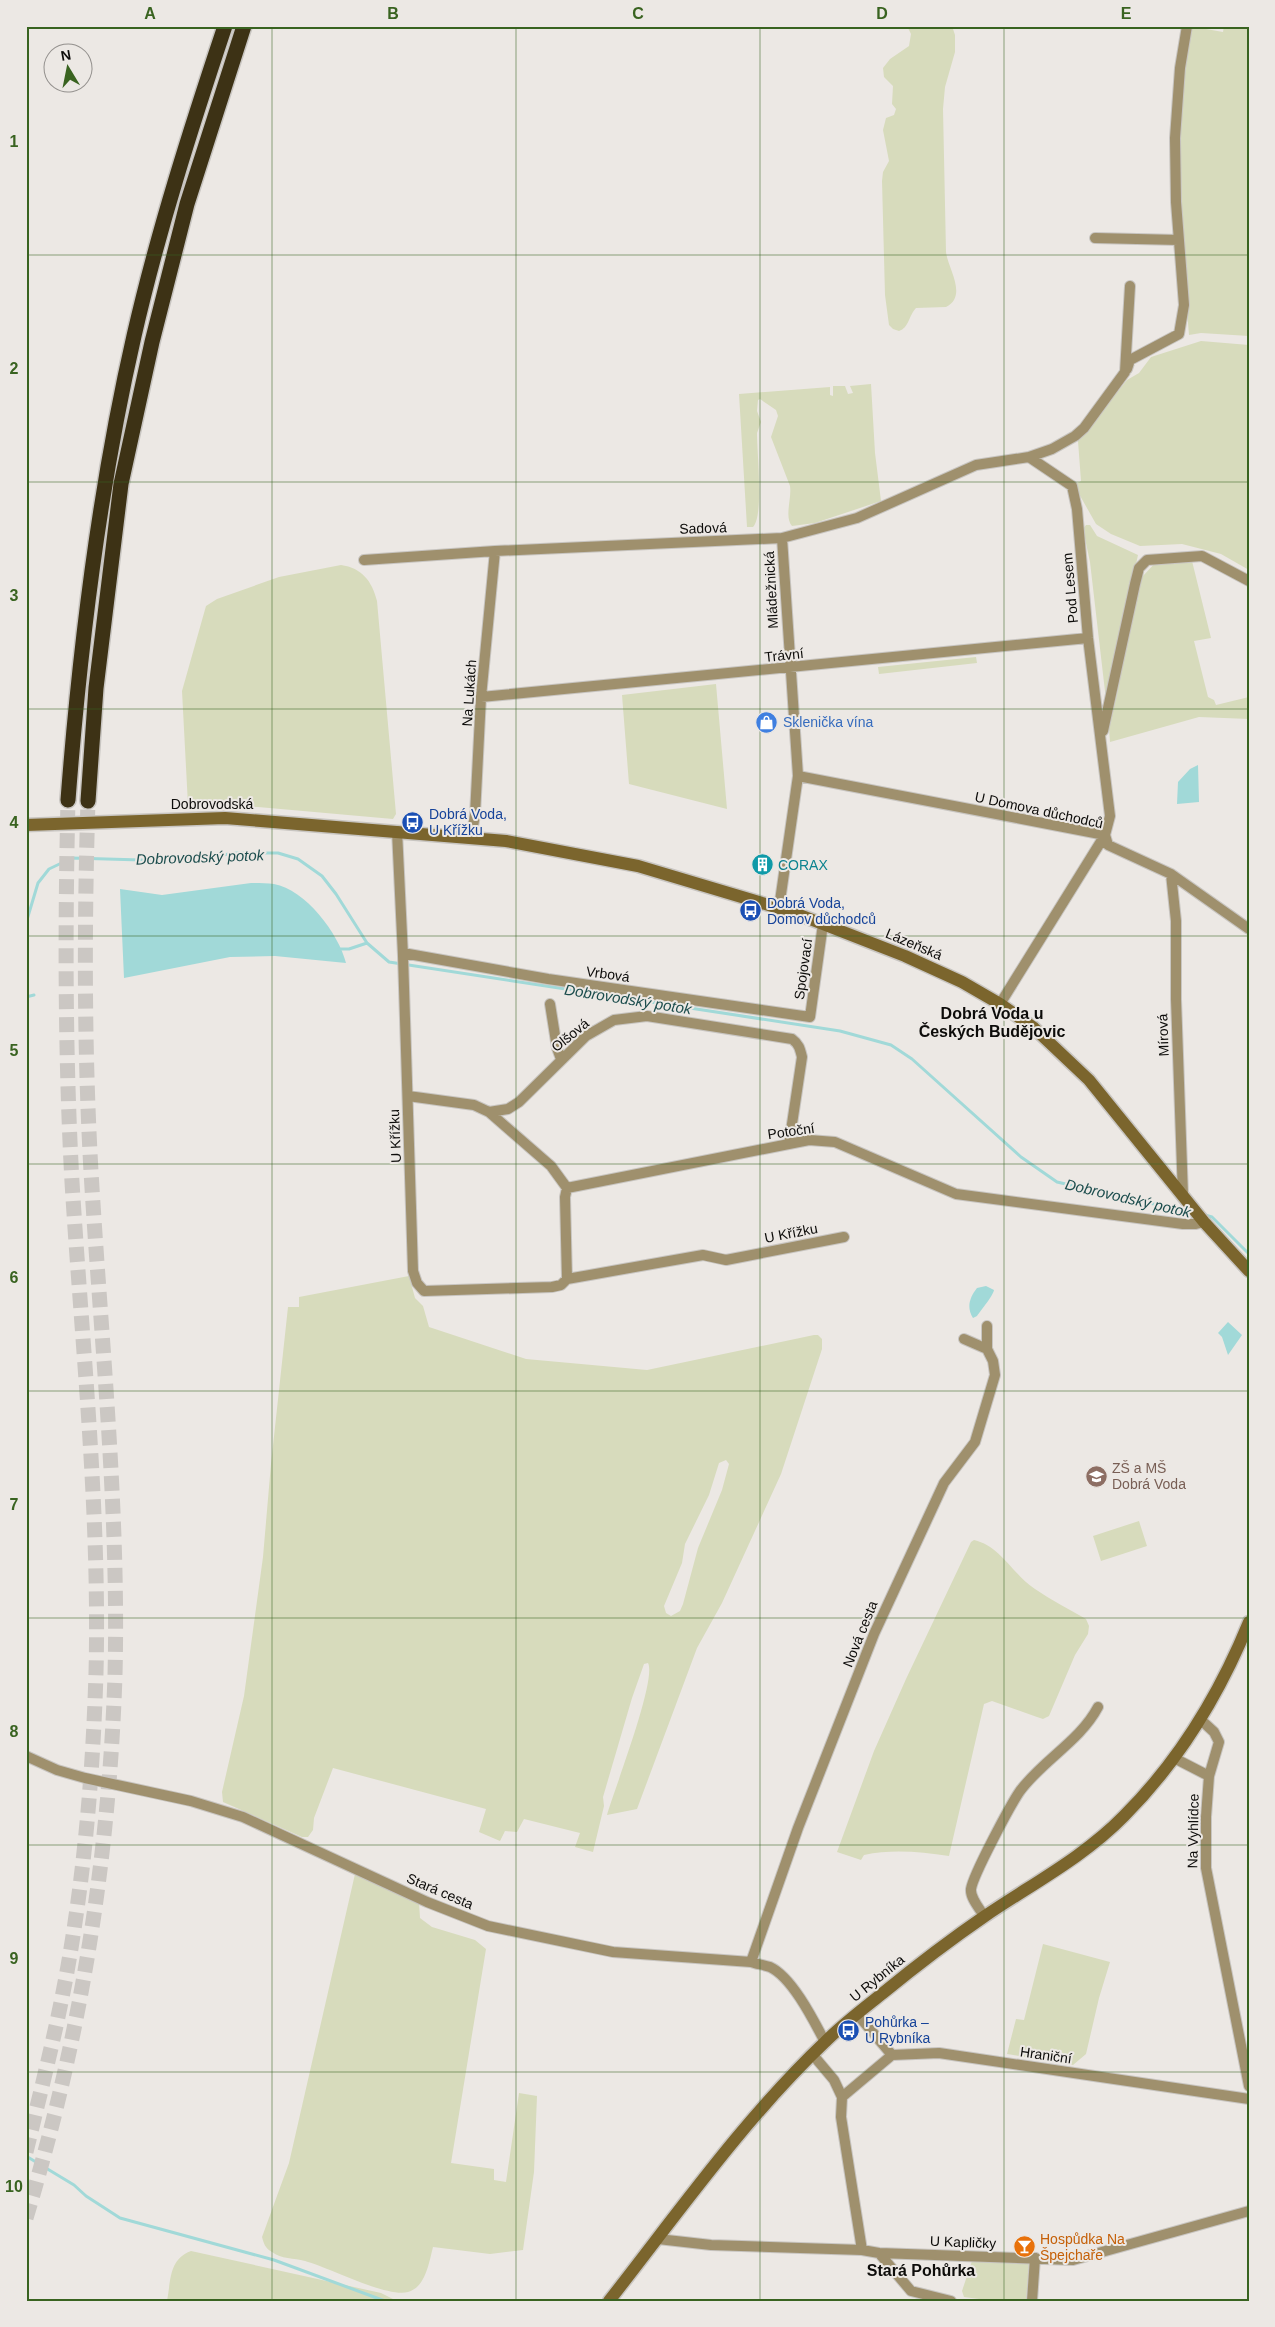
<svg xmlns="http://www.w3.org/2000/svg" width="1275" height="2327" font-family="Helvetica,sans-serif">
	<style>
		.green { fill: #d7dbbc; fill-rule: evenodd }
		.water { fill: #a1d9d8 }
		.lines { fill: none; stroke-linecap: round; stroke-linejoin: round }
		.stream { stroke: #a1d9d8; stroke-width: 3 }
		.highway-tunnel { stroke: #cbc7c3; stroke-width: 15; stroke-dasharray: 15 8; stroke-linecap: butt }
		.street-casing { stroke: #c8c5c1; stroke-width: 12 }
		.secondary-casing { stroke: #c8c5c1; stroke-width: 15 }
		.highway-casing { stroke: #c8c5c1; stroke-width: 18 }
		.street { stroke: #9f906d; stroke-width: 10 }
		.secondary { stroke: #7b652d; stroke-width: 12 }
		.highway { stroke: #3d3215; stroke-width: 15 }
		.grid { fill: none; stroke: #396320; stroke-width: 1; stroke-opacity: 0.55 }
		.labels { text-anchor: middle; dominant-baseline: central; stroke-width: 4; stroke-linejoin: round; paint-order: stroke }
		.street-label { font-size: 14px; fill: #0d0c0a; stroke: #ece8e4 }
		.shop-label { font-size: 14px; fill: #366cbe; stroke: #ece8e4; text-anchor: start }
		.transit-label { font-size: 14px; fill: #164399; stroke: #ece8e4; text-anchor: start }
		.culture-label { font-size: 14px; fill: #0d838f; stroke: #ece8e4; text-anchor: start }
		.education-label { font-size: 14px; fill: #785e54; stroke: #ece8e4; text-anchor: start }
		.food-label { font-size: 14px; fill: #c56008; stroke: #ece8e4; text-anchor: start }
		.water-label { font-size: 15px; font-style: italic; fill: #1c4d4d; stroke: #ece8e4 }
		.quarter-label { font-size: 16px; font-weight: bold; fill: #0d0c0a; stroke: #ece8e4 }
		.neatline { fill: none; stroke: #396320; stroke-width: 2 }
		.grid-label { font-size: 16px; text-anchor: middle; font-weight: bold; fill: #396320 }
	</style>
	<rect width="100%" height="100%" fill="#ece8e4"/>
	<!-- green -->
	<path class="green" d="M907 26H952L955 35V52L945 87 943 109 946 252C948 269 968 296 946 307L916 308C909 315 909 328 899 331L893 329 889 325 885 295 882 181 883 172 889 161 883 130 886 118 894 115 896 109 892 104 893 86 884 77 883 68 890 59 909 46 911 34Z
		M1189 26 1223 32 1224 26H1249V336L1201 333 1189 335C1181 233 1170 128 1189 26Z
		M1201 341 1249 345V570L1221 554 1182 544 1140 546 1111 534 1096 524 1074 485 1081 481 1078 441 1127 380 1139 373 1151 357Z
		M871 384 875 453 881 501 815 523 792 526C784 517 792 498 790 486L771 437 778 416 776 410 760 399 758 400 757 411 761 422 757 433C757 452 764 516 753 527H747L739 394 830 387V395L833 396V386H845L848 394 853 393 850 386Z
		M1086 525H1090L1097 536 1138 555 1106 700 1090 562 1083 529Z
		M1157 561H1192L1211 638 1194 641 1208 697 1214 700 1216 705 1249 697V719L1199 717 1110 742 1109 728 1118 690 1119 670 1142 577Z
		M341 565C362 568 372 581 377 601L396 814 393 819 258 807 188 805 182 691 206 606 217 599 279 577Z
		M976 657 977 663 879 674 878 667Z
		M716 684 727 809 629 784 622 695Z
		M409 1276 415 1298 423 1306 429 1327 526 1359 647 1370 814 1335H818L822 1339V1349L781 1474 722 1603 697 1648 637 1809 607 1815C614 1790 657 1680 648 1663L644 1664 632 1698 603 1797 604 1806 593 1852 575 1847 580 1833 524 1819 517 1832 505 1831 500 1841 479 1832 486 1809 333 1768 314 1818 313 1830 308 1837H302L223 1802 222 1792 244 1696 263 1557 271 1464 288 1307H299V1297ZM726 1460 729 1464 722 1490 698 1548 683 1604 680 1611 671 1616 666 1613 664 1606 682 1563 685 1544 709 1495 719 1463Z
		M1139 1521 1147 1546 1101 1561 1093 1536Z
		M974 1540C1001 1546 1013 1575 1035 1589 1051 1600 1069 1609 1086 1619L1089 1626 1088 1634 1075 1655 1049 1716 1043 1719 1037 1717 992 1701 984 1704 949 1856C920 1852 893 1849 864 1855L861 1860 837 1852 874 1751 906 1679 971 1542Z
		M355 1874 419 1903 420 1918 432 1927 475 1940 486 1949 451 2163 494 2169V2180L506 2182 519 2093 537 2096 534 2172 523 2250 490 2254 433 2247C429 2262 426 2287 408 2292 387 2298 328 2267 305 2261 294 2258 281 2259 272 2252 265 2248 264 2244 262 2237L289 2163Z
		M1043 1944 1110 1962 1099 1998 1086 2054 1073 2065 1007 2054 1016 2019 1024 2020Z
		M191 2251 381 2293 397 2301H167C171 2280 169 2259 191 2251Z
		M972 2261 1029 2263 1026 2301H994L964 2297 962 2291Z"/>
	<!-- water -->
	<path class="water" d="M1198 765 1199 802 1177 804 1178 782 1190 769Z
		M251 883C258 883 267 883 274 884 305 889 339 934 346 963L275 956 230 957 124 978 120 889 162 895Z
		M986 1286 994 1290C993 1296 981 1310 977 1316L973 1318C966 1307 970 1297 977 1288Z
		M1228 1322 1242 1335 1228 1355 1222 1337 1218 1333Z"/>
	<g class="lines">
		<!-- stream -->
		<path class="stream" d="M26 923 38 883 49 869 72 858 176 861 237 853H278L298 859 322 876 336 894 367 943 389 962 840 1031 891 1045 912 1059 1021 1157 1057 1182 1189 1212
			M339 949H349L367 943
			M26 997 34 995
			M1205 1215 1212 1217 1249 1254
			M26 2156 74 2185 86 2196 120 2218 274 2260 385 2301"/>
		<!-- highway-tunnel -->
		<path class="highway-tunnel" d="M26 2152C41 2090 57 2028 68 1966 85 1869 93 1771 96 1673 100 1510 82 1346 72 1182 65 1055 65 928 68 800
			M26 2218C80 2040 109 1862 115 1675 119 1513 102 1350 92 1188 84 1059 84 931 88 801"/>
		<defs>
			<path id="street" d="M1095 238 1179 240
				M1127 369 1130 360 1179 334 1184 305 1176 202 1175 138 1180 68 1187 26
				M364 560 495 551 782 538 857 518 976 465 1029 457 1052 449 1075 436 1084 428 1125 372 1130 286
				M481 697 1088 638
				M1103 731 1135 584 1139 568 1147 560 1202 556 1249 581
				M798 776 1105 835
				M397 831 403 956 413 1271 417 1283 424 1291 552 1287 561 1285 567 1279 703 1255 726 1260 844 1237
				M1105 835 1108 845 1171 874 1249 929
				M471 838 475 815 481 697 495 551
				M1171 874 1176 921V999L1183 1195
				M779 908 798 776 782 538
				M403 953 548 979 810 1017 823 924
				M550 1004 557 1048 561 1059
				M1000 1004 1105 835 1110 816 1088 638 1077 509 1072 486 1029 457
				M408 1096 474 1105 489 1112 551 1166 567 1188
				M489 1112 508 1109 519 1102 586 1036 614 1020 647 1016 792 1039C799 1044 800 1049 802 1057L789 1144
				M567 1188 809 1140 835 1142 956 1194 1183 1224H1196L1204 1222
				M567 1188 565 1197 567 1279
				M964 1339 987 1349
				M1201 1720 1214 1732 1219 1742 1209 1776 1206 1817V1868L1249 2086
				M26 1756 57 1770 85 1778 191 1801 243 1817 427 1902 488 1926 613 1952 751 1962C757 1964 764 1965 770 1967 792 1977 814 2021 825 2042
				M1174 1758 1209 1776
				M984 1916C980 1909 970 1898 971 1889 973 1875 1011 1804 1020 1791 1043 1760 1080 1741 1098 1707
				M751 1962 798 1828 874 1634 944 1483 975 1442 995 1375 993 1361 987 1349V1326
				M857 2014 892 2055 939 2053 1249 2099
				M813 2055 834 2080 842 2097 841 2117 862 2250
				M842 2097 892 2055
				M658 2239 711 2245 862 2250 879 2253 1073 2260 1249 2211
				M879 2253 911 2291 951 2301
				M1032 2301 1035 2258"/>
			<path id="secondary" d="M26 825 225 818 506 841 638 866 792 912 905 956 962 982 1000 1004 1034 1028 1089 1080 1204 1222 1249 1271
				M609 2301C678 2213 744 2119 825 2042 843 2024 863 2009 883 1993 916 1966 950 1940 985 1916 1032 1884 1084 1857 1124 1816 1179 1761 1220 1693 1249 1622"/>
			<path id="highway" d="M68 800C80 644 99 489 134 336 158 231 191 128 225 26
				M88 801 96 688 121 484 152 342 187 204 244 26"/>
		</defs>
		<!-- street casing -->
		<use href="#street" class="street-casing"/>
		<!-- secondary casing -->
		<use href="#secondary" class="secondary-casing"/>
		<!-- highway casing -->
		<use href="#highway" class="highway-casing"/>
		<!-- street -->
		<use href="#street" class="street"/>
		<!-- secondary -->
		<use href="#secondary" class="secondary"/>
		<!-- highway -->
		<use href="#highway" class="highway"/>
	</g>
	<!-- grid -->
	<path class="grid" d="M272 26V2301M516 26V2301M760 26V2301M1004 26V2301M26 255H1249M26 482H1249M26 709H1249M26 936H1249M26 1164H1249M26 1391H1249M26 1618H1249M26 1845H1249M26 2072H1249"/>
	<!-- icons -->
	<defs>
		<symbol id="shop-disc" viewBox="-11 -11 22 22"><circle r="9.5" fill="#3f7fe0" stroke="#ece8e4"/><path d="M-5-2.5h2.3a2.7 3.5 0 0 1 5.4 0H5L5.5 6h-11ZM-1.5-2.5h3a1.5 2.3 0 0 0-3 0Z" fill="#fff"/></symbol>
		<symbol id="bus-disc" viewBox="-11 -11 22 22"><circle r="9.5" fill="#1a4fb4" stroke="#ece8e4"/><path d="M-5-6H5V4H4V6H2V4H-2V6H-4V4H-5ZM-3.5-4V0h7V-4ZM-3.5 1.2v1.5H-2V1.2ZM2 1.2v1.5H3.5V1.2Z" fill="#fff"/></symbol>
		<symbol id="building-disc" viewBox="-11 -11 22 22"><circle r="9.5" fill="#0f9aa8" stroke="#ece8e4"/><path d="M-4-6H4V6H1V3H-1V6H-4ZM-2.5-4.3h1.7v1.8h-1.7ZM.8-4.3h1.7v1.8H.8ZM-2.5-1h1.7V.8h-1.7ZM.8-1h1.7V.8H.8Z" fill="#fff"/></symbol>
		<symbol id="school-disc" viewBox="-11 -11 22 22"><circle r="9.5" fill="#8d6e63" stroke="#ece8e4"/><path d="M0-5L7-2L0 1L-7-2ZM-4 1L0 2.5L4 1V4Q0 6-4 4Z" fill="#fff"/></symbol>
		<symbol id="bar-disc" viewBox="-11 -11 22 22"><circle r="9.5" fill="#e8710a" stroke="#ece8e4"/><path d="M-6-5H6L.8 .8V4.5H3.5V6h-7V4.5H-.8V.8Z" fill="#fff"/></symbol>
	</defs>
	<g fill-rule="evenodd">
		<use href="#shop-disc" x="754" y="710" width="25" height="25"/>
		<use href="#bus-disc" x="400" y="810" width="25" height="25"/>
		<use href="#building-disc" x="750" y="852" width="25" height="25"/>
		<use href="#bus-disc" x="738" y="898" width="25" height="25"/>
		<use href="#school-disc" x="1084" y="1464" width="25" height="25"/>
		<use href="#bus-disc" x="836" y="2018" width="25" height="25"/>
		<use href="#bar-disc" x="1012" y="2234" width="25" height="25"/>
	</g>
	<g class="labels">
		<!-- street labels -->
		<g class="street-label">
			<text transform="translate(703 528) rotate(-2)">Sadová</text>
			<text transform="translate(1070 588) rotate(-95)">Pod Lesem</text>
			<text transform="translate(771 590) rotate(-93)">Mládežnická</text>
			<text transform="translate(784 655) rotate(-6)">Trávní</text>
			<text transform="translate(469 693) rotate(-86)">Na Lukách</text>
			<text x="212" y="804">Dobrovodská</text>
			<text transform="translate(1039 810) rotate(12)">U Domova důchodců</text>
			<text transform="translate(914 944) rotate(23)">Lázeňská</text>
			<text transform="translate(803 969) rotate(-82)">Spojovací</text>
			<text transform="translate(608 974) rotate(8)">Vrbová</text>
			<text transform="translate(570 1035) rotate(-39)">Olšová</text>
			<text transform="translate(1163 1035) rotate(-92)">Mírová</text>
			<text transform="translate(791 1131) rotate(-8)">Potoční</text>
			<text transform="translate(395 1136) rotate(-92)">U Křížku</text>
			<text transform="translate(791 1233) rotate(-11)">U Křížku</text>
			<text transform="translate(860 1634) rotate(-68)">Nová cesta</text>
			<text transform="translate(1193 1831) rotate(-89)">Na Vyhlídce</text>
			<text transform="translate(440 1891) rotate(23)">Stará cesta</text>
			<text transform="translate(877 1978) rotate(-39)">U Rybníka</text>
			<text transform="translate(1046 2055) rotate(8)">Hraniční</text>
			<text transform="translate(963 2242) rotate(2)">U Kapličky</text>
		</g>
		<!-- shop labels -->
		<g class="shop-label">
			<text x="783" y="722">Sklenička vína</text>
		</g>
		<!-- transit labels -->
		<g class="transit-label">
			<text x="429" y="814">Dobrá Voda,<tspan x="429" dy="16">U Křížku</tspan></text>
			<text x="767" y="903">Dobrá Voda,<tspan x="767" dy="16">Domov důchodců</tspan></text>
			<text x="865" y="2022">Pohůrka –<tspan x="865" dy="16">U Rybníka</tspan></text>
		</g>
		<!-- culture labels -->
		<g class="culture-label">
			<text x="778" y="865">CORAX</text>
		</g>
		<!-- education labels -->
		<g class="education-label">
			<text x="1112" y="1468">ZŠ a MŠ<tspan x="1112" dy="16">Dobrá Voda</tspan></text>
		</g>
		<!-- food labels -->
		<g class="food-label">
			<text x="1040" y="2239">Hospůdka Na<tspan x="1040" dy="16">Špejchaře</tspan></text>
		</g>
		<!-- water labels -->
		<g class="water-label">
			<text transform="translate(200 857) rotate(-2)">Dobrovodský potok</text>
			<text transform="translate(628 999) rotate(9)">Dobrovodský potok</text>
			<text transform="translate(1128 1198) rotate(13)">Dobrovodský potok</text>
		</g>
		<!-- quarter labels -->
		<g class="quarter-label">
			<text x="992" y="1013">Dobrá Voda u<tspan x="992" dy="18">Českých Budějovic</tspan></text>
			<text x="921" y="2270">Stará Pohůrka</text>
		</g>
	</g>
	<!-- border -->
	<rect width="1275" height="2327" fill="none" stroke="#ece8e4" stroke-width="55"/>
	<!-- north arrow -->
	<g transform="translate(68 68) rotate(350)"><circle r="24" fill="#ece8e4" stroke="#93908d"/>
	<path d="M0-4L9 19L0 12L-9 19Z" fill="#396320"/>
	<text y="-8" font-size="14" font-weight="bold" text-anchor="middle" fill="#0d0c0a">N</text>
	</g>
	<rect x="28" y="28" width="1220" height="2272" class="neatline"/>
	<g class="grid-label">
		<text x="150" y="19">A</text>
		<text x="393" y="19">B</text>
		<text x="638" y="19">C</text>
		<text x="882" y="19">D</text>
		<text x="1126" y="19">E</text>
		<text x="14" y="147">1</text>
		<text x="14" y="374">2</text>
		<text x="14" y="601">3</text>
		<text x="14" y="828">4</text>
		<text x="14" y="1056">5</text>
		<text x="14" y="1283">6</text>
		<text x="14" y="1510">7</text>
		<text x="14" y="1737">8</text>
		<text x="14" y="1964">9</text>
		<text x="14" y="2192">10</text>
	</g>
</svg>
